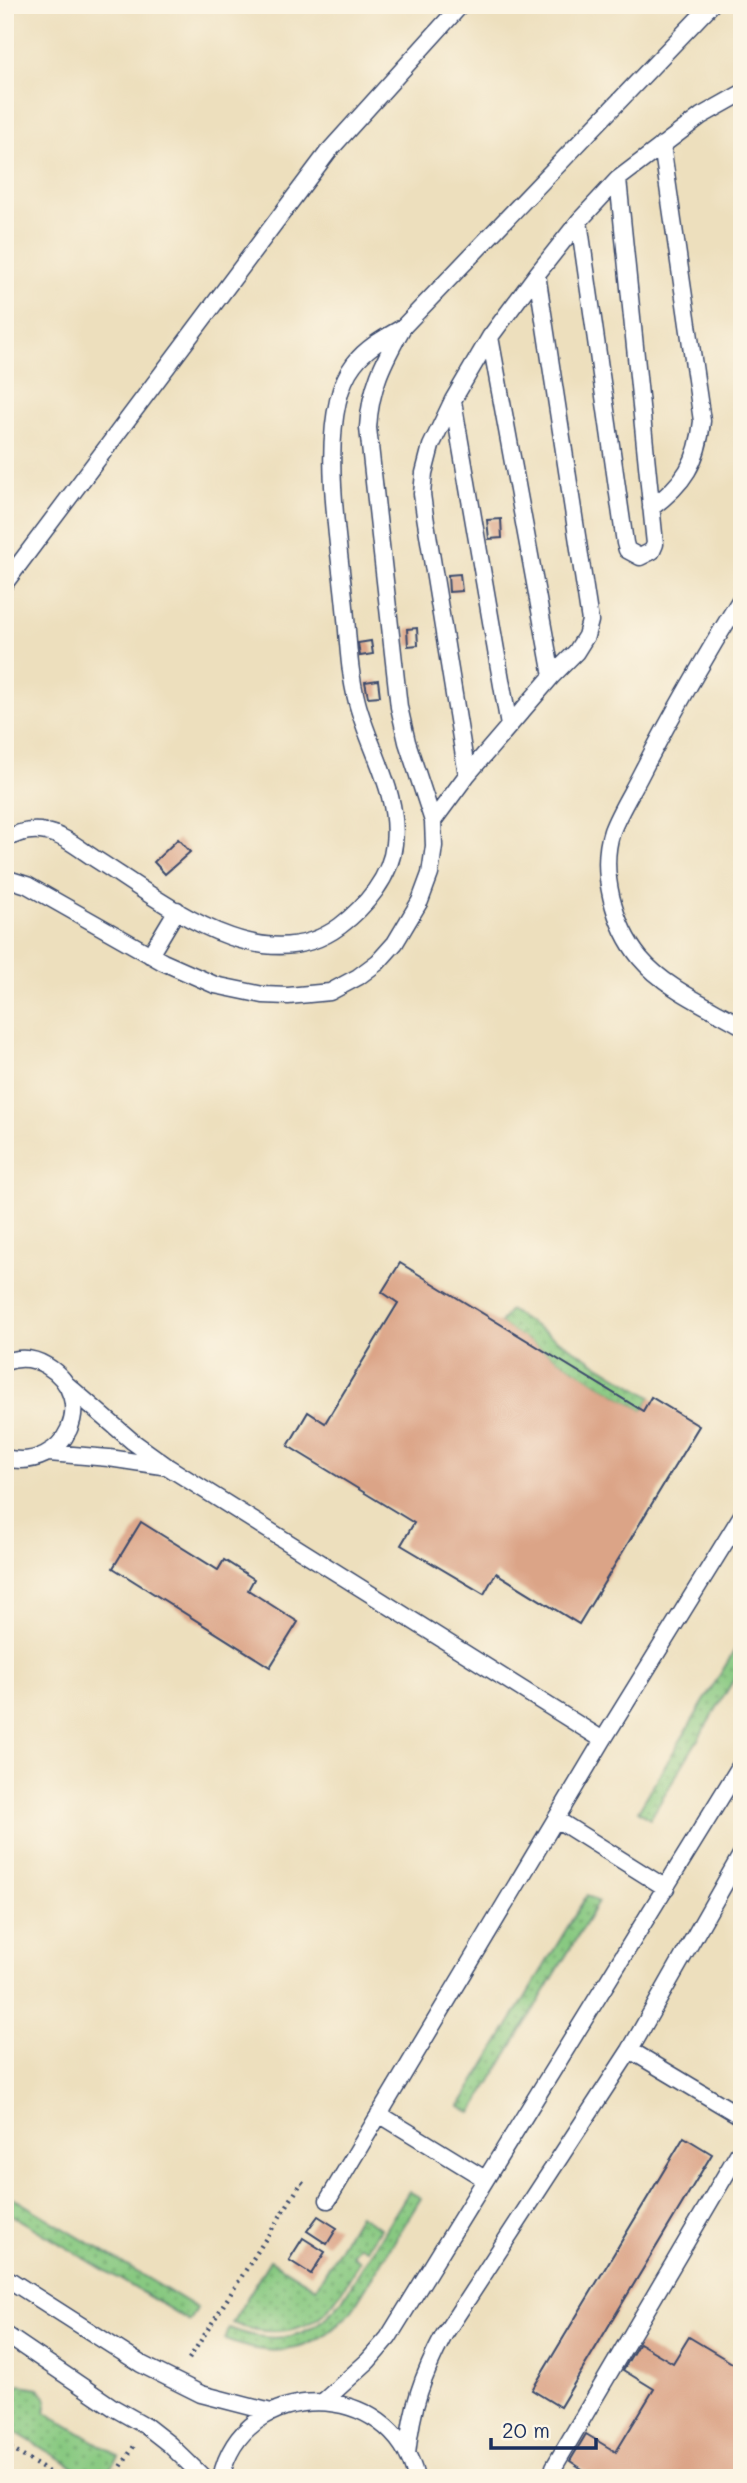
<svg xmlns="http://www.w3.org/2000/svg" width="747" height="2483" font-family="Mali,sans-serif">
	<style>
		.grass { fill: url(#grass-dots); stroke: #527c70; stroke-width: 2 }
		.building { fill: #dba487 }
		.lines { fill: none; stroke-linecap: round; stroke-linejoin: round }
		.service-casing { stroke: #3a496c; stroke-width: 19 }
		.path { stroke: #3a496c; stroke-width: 4.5; stroke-dasharray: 2 5; stroke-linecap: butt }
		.service { stroke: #fff; stroke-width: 16 }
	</style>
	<defs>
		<pattern id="grass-dots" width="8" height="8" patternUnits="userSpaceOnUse" patternTransform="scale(1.75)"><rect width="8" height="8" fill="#88c981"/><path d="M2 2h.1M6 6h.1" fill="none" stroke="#6ea46d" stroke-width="1.8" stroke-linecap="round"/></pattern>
	</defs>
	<rect width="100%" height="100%" fill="#fcf5e5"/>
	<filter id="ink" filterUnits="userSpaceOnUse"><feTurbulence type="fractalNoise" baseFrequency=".0143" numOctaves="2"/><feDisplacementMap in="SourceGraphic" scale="14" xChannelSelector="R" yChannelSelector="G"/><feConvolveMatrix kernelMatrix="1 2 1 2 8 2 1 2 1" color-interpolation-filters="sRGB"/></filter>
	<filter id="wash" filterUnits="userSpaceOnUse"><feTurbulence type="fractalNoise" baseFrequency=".00686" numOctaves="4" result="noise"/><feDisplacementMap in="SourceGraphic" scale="28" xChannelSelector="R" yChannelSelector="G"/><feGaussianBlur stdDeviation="1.57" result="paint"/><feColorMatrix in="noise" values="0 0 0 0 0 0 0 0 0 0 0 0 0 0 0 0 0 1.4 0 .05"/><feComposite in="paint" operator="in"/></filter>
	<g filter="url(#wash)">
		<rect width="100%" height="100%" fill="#eddfbd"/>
		<!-- grass -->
		<path class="grass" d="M509 1310 651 1397 643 1411 500 1324Z
			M742 1638V1666L650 1819 638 1811Z
			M587 1895 598 1902 472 2113 460 2106Z
			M409 2191 421 2198 352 2310C315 2353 276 2360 225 2340L229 2328C275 2346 309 2340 341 2302Z
			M5 2193 197 2308 190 2321 5 2211Z
			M359 2215 380 2228 367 2249 359 2245 352 2255 360 2261C351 2275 343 2290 333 2303 309 2335 267 2337 232 2323L270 2260 316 2288Z
			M21 2385 39 2388 47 2400 45 2412 119 2456 108 2471 82 2472 5 2426C5 2409 3 2392 21 2385Z"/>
		<g id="blocks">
			<!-- building -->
			<path class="building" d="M501 519 502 538 489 539 487 520Z
				M460 574 462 591 449 592 448 575Z
				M417 628 418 645 408 646 407 629Z
				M371 641 373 654 360 656 358 643Z
				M378 680 380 696 368 697 365 682Z
				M178 839 190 852 165 874 154 862Z
				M400 1263 643 1411 651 1397 699 1426 579 1624 496 1573 484 1594 401 1545 414 1523 288 1446 308 1412 325 1423 398 1303 382 1292Z
				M141 1522 218 1570 224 1560 254 1579 248 1590 298 1622 270 1667 113 1568Z
				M684 2137 712 2154 560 2407 532 2390Z
				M318 2216 337 2228 327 2244 307 2231Z
				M303 2238 325 2252 311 2274 289 2260Z
				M689 2337 742 2369V2478H596L570 2461 586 2434 616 2452 654 2389 623 2370 639 2343 673 2363Z"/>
		</g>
	</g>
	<g filter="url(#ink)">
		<use href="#blocks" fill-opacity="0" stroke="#3a496c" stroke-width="2"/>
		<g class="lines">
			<defs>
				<path id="service" d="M579 221 625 543 627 550 640 557 652 551 655 544 618 179
					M490 337 552 676
					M453 401 509 726
					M651 508C684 484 698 462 702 421L662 145
					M5 583 328 152 461 5
					M742 597C706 655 672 714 641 774 632 792 619 812 612 831 599 871 614 926 640 958 665 988 708 1006 742 1026
					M467 775 425 516 422 494 424 473 431 446 453 400 490 337 537 274 579 221 618 179 701 116 742 93
					M433 821 467 775 552 676 576 652 586 636 590 621 537 274
					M5 840C18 832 32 829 46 832 64 835 81 850 97 860 162 901 262 984 340 926 365 907 391 877 394 844 400 794 369 749 357 702 348 669 348 632 344 597 338 538 316 413 354 364 366 348 384 338 400 329
					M5 878 27 885 163 962 215 985 263 995 288 996 330 992 358 977 378 962 395 943 420 901 430 874 434 846 433 821 407 742 399 707 368 428C370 388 383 362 403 327L711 5
					M150 955 177 910
					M5 1362C19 1357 34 1358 47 1366 100 1398 66 1473 5 1458
					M65 1383 132 1441 168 1467 603 1740
					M49 1453 109 1458 162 1466
					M556 1819 666 1888
					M630 2050 742 2117
					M379 2114 485 2179
					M328 2200 603 1740 742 1515
					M5 2277 141 2364 201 2394 271 2412
					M5 2334 114 2408 146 2426 169 2444 204 2478
					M324 2401 368 2361 388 2338 742 1763
					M407 2454C412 2406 422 2377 444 2335L630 2050 742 1853
					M554 2467 742 2147
					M221 2478C242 2376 393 2378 416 2478"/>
			</defs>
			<!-- service casing -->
			<use href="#service" class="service-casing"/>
			<!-- path -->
			<path class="path" d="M189 2359 302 2182 307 2186
				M5 2445 58 2478
				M114 2478 134 2446"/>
			<!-- service -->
			<use href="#service" class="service"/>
		</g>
	</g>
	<!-- margin -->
	<rect width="747" height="2483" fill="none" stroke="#fcf5e5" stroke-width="28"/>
	<!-- scale -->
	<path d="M491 2438v10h105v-10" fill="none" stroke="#1b2f5e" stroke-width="3.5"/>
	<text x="502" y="2438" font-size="21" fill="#1b2f5e" stroke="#fcf5e5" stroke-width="5" paint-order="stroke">20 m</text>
</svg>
